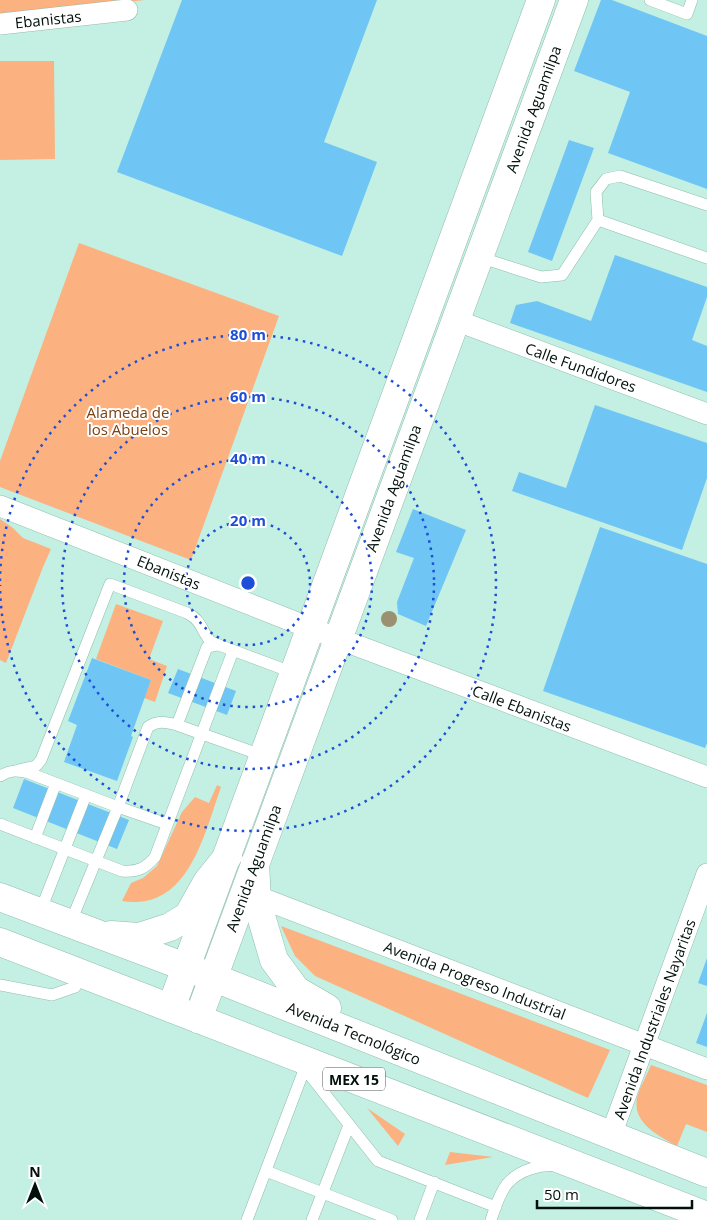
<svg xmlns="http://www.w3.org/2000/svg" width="707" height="1220" font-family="'Open Sans',sans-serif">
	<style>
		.green { fill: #fbb180 }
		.building { fill: #6fc6f4 }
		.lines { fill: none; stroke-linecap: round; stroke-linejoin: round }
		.lane-casing { stroke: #90bcae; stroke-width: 12 }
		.street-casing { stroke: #90bcae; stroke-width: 22 }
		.primary-casing { stroke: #90bcae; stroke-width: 29 }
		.highway-casing { stroke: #90bcae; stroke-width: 29 }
		.lane { stroke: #fff; stroke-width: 11 }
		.street { stroke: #fff; stroke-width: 21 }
		.primary { stroke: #fff; stroke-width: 28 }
		.highway { stroke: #fff; stroke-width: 28 }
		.tree { fill: #9b9070 }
		.ring { fill: none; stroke: #1d4ed8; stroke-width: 2.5; stroke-dasharray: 2.5 5 }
		.labels { text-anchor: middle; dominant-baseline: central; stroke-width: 4; stroke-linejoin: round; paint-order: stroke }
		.shield { fill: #fff; stroke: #4e5854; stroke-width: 1 }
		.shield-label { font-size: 14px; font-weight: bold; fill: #02100b }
		.street-label { font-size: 15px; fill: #02100b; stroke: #fff }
		.park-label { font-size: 15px; fill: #7a4113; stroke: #fff }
		.centre { fill: #1d4ed8; stroke: #fff; stroke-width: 2.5 }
		.ring-label { font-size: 15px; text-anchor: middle; font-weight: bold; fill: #1d4ed8; stroke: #fff; stroke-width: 4; stroke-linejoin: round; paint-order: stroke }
	</style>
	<rect width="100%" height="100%" fill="#c3f0e2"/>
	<!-- green -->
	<path class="green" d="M0 0H145L0 16Z
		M0 61H54L55 159 0 160Z
		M79 243 279 316 191 560 0 487V461Z
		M0 519 13 528 23 538 51 549 43 567 6 663 0 660Z
		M116 604 163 621 149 659 167 666 155 702 144 698 151 680 96 659Z
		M217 785 221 787C204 835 188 912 122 901L131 883 143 878 157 866 182 812 195 797 209 803Z
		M281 926 610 1050 588 1098 315 976 295 956Z
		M651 1065 707 1085V1132L686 1124 677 1146C659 1136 632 1123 637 1098 640 1087 647 1075 651 1065Z
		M367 1108 405 1134 398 1146Z
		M450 1152 493 1157 445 1165Z"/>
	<!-- building -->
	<path class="building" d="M182 0H377L324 142 377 162 342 256 117 172Z
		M601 0H612L707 36V189L608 153 630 92 574 71Z
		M569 140 594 148 552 261 528 252Z
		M615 255 707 287V297L692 340 707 346V392L510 323 516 305 537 301 591 321Z
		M595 405 707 443V478L682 550 512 491 519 472 566 488Z
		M413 509 466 530 426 626 398 614 397 602 414 558 396 552Z
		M600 527 707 564V743L705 748 543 691Z
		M92 658 151 680 131 736 133 737 117 781 64 762 77 725 68 721Z
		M178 669 236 691 227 715 168 693Z
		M24 779 129 820 117 849 13 808Z
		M707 958V986L698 983Z
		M707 1013V1047L696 1043Z"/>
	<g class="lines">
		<defs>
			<path id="lane" d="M650 0 687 14 692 0
				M598 220 596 192 606 179 620 176 707 205
				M479 257 541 277 562 275 598 220 707 258
				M217 645 207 647 177 725 264 756
				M18 770 36 766 41 760 110 584 187 613C202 620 201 631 211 642L294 673
				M0 776C10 770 17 770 29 773L118 807 70 924
				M0 824 122 871C137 872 145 869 155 857L233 651
				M167 824 118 807 148 727C158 720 165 722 177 725
				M35 838 56 783
				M40 912 86 795
				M0 985 52 995 75 987 83 974
				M305 1069 378 1161 496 1207
				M266 1171 392 1220
				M247 1220 306 1065
				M312 1220 349 1125
				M420 1220 434 1182
				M491 1220C495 1208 499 1194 507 1184 519 1170 540 1164 558 1166"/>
			<path id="street" d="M0 24 127 10
				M455 320 707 414
				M0 506 310 628 707 777
				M243 894 256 896 707 1069
				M611 1135 707 874"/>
			<path id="primary" d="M171 1008 541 0
				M198 1019 574 0"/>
			<path id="highway" d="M255 863 257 902 274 960 296 990 327 1008
				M0 897 212 977 707 1173
				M111 935 139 937 170 927 188 916 207 882 228 856
				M0 942 707 1216"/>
		</defs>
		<!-- lane casing -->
		<use href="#lane" class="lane-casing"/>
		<!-- street casing -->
		<use href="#street" class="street-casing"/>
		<!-- primary casing -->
		<use href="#primary" class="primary-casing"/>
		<!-- highway casing -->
		<use href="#highway" class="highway-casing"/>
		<!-- lane -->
		<use href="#lane" class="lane"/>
		<!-- street -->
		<use href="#street" class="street"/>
		<!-- primary -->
		<use href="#primary" class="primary"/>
		<!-- highway -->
		<use href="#highway" class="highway"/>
	</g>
	<!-- trees -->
	<circle class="tree" cx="389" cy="619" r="8"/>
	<!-- distance rings -->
	<g class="ring">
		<circle cx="248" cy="583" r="62"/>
		<circle cx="248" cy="583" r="124"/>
		<circle cx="248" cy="583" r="186"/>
		<path d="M0 581A248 248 0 1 1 0 585"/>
	</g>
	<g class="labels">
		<!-- shield labels -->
		<rect class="shield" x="323" y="1067.5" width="62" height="23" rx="4"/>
		<g class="shield-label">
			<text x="354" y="1079">MEX 15</text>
		</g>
		<!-- street labels -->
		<g class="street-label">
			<text transform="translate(48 19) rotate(-6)">Ebanistas</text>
			<text transform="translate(533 109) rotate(-70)">Avenida Aguamilpa</text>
			<text transform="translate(581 367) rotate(20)">Calle Fundidores</text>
			<text transform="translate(393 488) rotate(-70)">Avenida Aguamilpa</text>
			<text transform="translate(169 572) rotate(22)">Ebanistas</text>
			<text transform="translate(522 708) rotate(21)">Calle Ebanistas</text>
			<text transform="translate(253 868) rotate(-70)">Avenida Aguamilpa</text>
			<text transform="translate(475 980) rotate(21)">Avenida Progreso Industrial</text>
			<text transform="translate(654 1019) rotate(-70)">Avenida Industriales Nayaritas</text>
			<text transform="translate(354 1033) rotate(22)">Avenida Tecnológico</text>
		</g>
		<!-- park labels -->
		<g class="park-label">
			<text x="128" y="412">Alameda de<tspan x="128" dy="17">los Abuelos</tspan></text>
		</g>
	</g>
	<circle cx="248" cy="583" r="8" class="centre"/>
	<g class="ring-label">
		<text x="248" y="340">80 m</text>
		<text x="248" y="402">60 m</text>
		<text x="248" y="464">40 m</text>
		<text x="248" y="526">20 m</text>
	</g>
	<!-- north arrow -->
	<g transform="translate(35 1185)" stroke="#ffffff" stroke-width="4" paint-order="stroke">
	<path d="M0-4L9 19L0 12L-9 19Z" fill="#02100b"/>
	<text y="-8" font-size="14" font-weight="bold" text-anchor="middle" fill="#02100b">N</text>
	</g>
	<!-- scale -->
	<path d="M537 1200v8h155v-8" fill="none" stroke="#02100b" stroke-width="2.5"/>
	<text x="544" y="1200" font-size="15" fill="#02100b" stroke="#ffffff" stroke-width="4" paint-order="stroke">50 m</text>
</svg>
